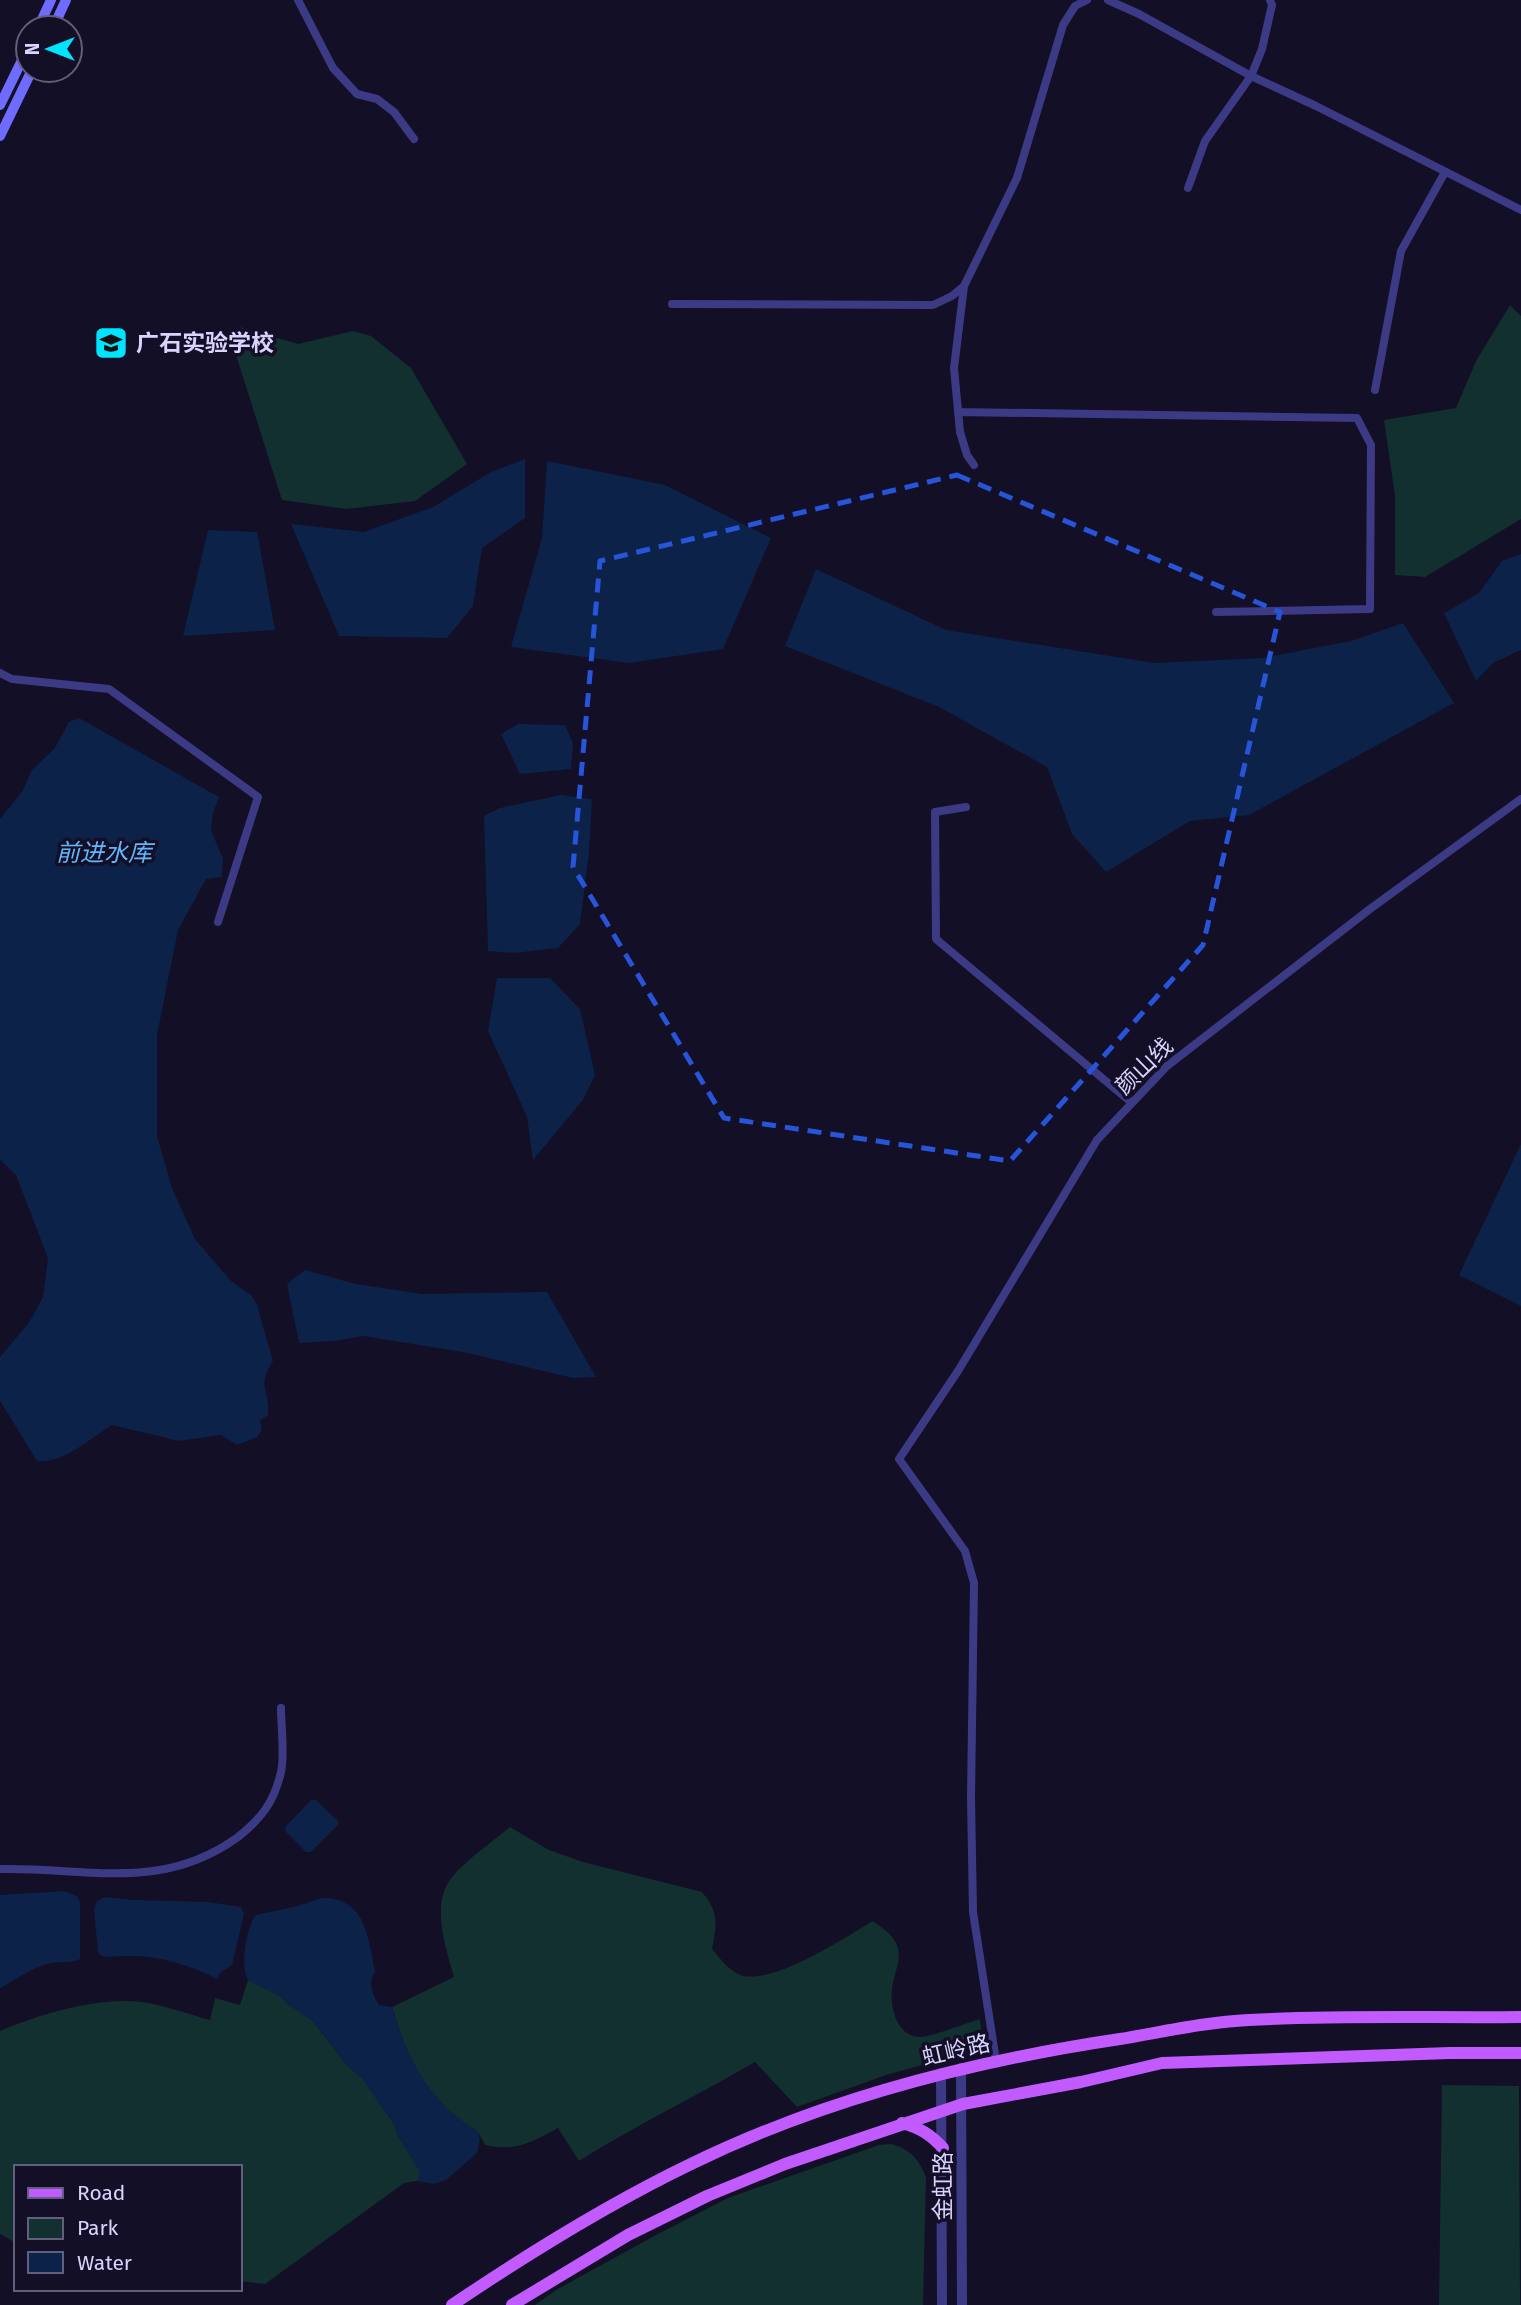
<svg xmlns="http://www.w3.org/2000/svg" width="1521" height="2305" font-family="'Fira Sans','Noto Sans SC',sans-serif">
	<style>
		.green { fill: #12302f }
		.water { fill: #0c2248 }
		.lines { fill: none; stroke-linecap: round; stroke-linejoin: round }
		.minor { stroke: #3d3a85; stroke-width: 8 }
		.tertiary { stroke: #3d3a85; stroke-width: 10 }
		.secondary { stroke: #6f6bff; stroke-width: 10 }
		.primary { stroke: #c25bff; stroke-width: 12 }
		.marked { fill: none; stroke: #2655da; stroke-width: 5; stroke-dasharray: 14 9; stroke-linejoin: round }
		.labels { text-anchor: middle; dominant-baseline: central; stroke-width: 7; stroke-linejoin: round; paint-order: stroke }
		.poi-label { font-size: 23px; font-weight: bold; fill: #d9d4ff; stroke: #130f26; text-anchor: start }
		.street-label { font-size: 23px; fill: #d9d4ff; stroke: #130f26 }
		.water-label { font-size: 24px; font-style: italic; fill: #62b6ff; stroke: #130f26 }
	</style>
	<rect width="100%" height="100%" fill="#130f26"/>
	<!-- green -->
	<path class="green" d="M1510 305 1521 316V519L1425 577 1395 575V496L1384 420 1456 408 1476 361Z
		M240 327 298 344 353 331 371 336 411 368 467 464 415 501 346 509 282 500 229 333Z
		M510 1827 549 1850 583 1862 702 1892C719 1912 717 1924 712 1949 720 1958 728 1970 740 1975 772 1986 844 1938 873 1921 882 1928 891 1933 896 1943 904 1958 893 1974 892 1990 890 2008 897 2035 918 2037 929 2038 966 2023 980 2019 982 2034 982 2044 969 2052L886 2075 797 2107 755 2062C697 2096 636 2125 579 2161L558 2128C532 2142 516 2152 485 2145L478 2132 455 2117 438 2101 417 2072 405 2047 392 2007 454 1977C446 1948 430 1904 452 1877 465 1861 493 1841 510 1827Z
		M248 1980 280 1996 288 2004 312 2020 345 2063 364 2080 395 2126 398 2136 421 2172 417 2181 404 2183 265 2284 240 2281V2167H16V2243L0 2234V2031C41 2014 97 1997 142 2002 164 2005 188 2014 210 2020L215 1998 240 2005Z
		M1442 2085 1519 2086 1520 2305H1439Z
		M891 2144C910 2149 919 2159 926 2177L923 2305H535L556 2290 656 2235 728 2198 879 2145Z"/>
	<!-- water -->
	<path class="water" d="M525 459V518L482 548 473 606 447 638 339 636 291 524 364 532 433 507 491 472Z
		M547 461 665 485 771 538 723 649 629 663 511 647 542 538Z
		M208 530 257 532 275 630 183 636Z
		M1521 554V650L1493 663 1476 681 1444 613 1479 593 1502 561Z
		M816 569 946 630 1154 663 1262 658 1351 641 1403 623 1454 703 1249 815 1190 821 1106 872 1072 834 1047 767 939 707 785 646Z
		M79 718 219 797 213 813 211 831 223 858 222 877 206 879 178 930 157 1035V1136L172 1188 195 1239 230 1280 252 1296 257 1305 273 1361C256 1387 270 1389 268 1415L260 1421 262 1430 257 1437 237 1445 221 1435 179 1441 112 1425C91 1438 63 1464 37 1461L0 1401V1357L30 1321 43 1297 48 1258 16 1175 0 1160V819L22 792 32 770 55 748 69 722Z
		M518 724 565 725 573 743 571 769 520 774 501 734Z
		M561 795 592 799 589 852 580 924 558 948 514 953 488 951 484 816 500 808Z
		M497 978H550L580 1009 595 1075 583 1100 533 1160 527 1117 488 1031Z
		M1521 1144V1306L1459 1275Z
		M305 1270 356 1284 422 1294 547 1292 596 1377 573 1378 468 1353 364 1336 333 1341 299 1343 287 1284Z
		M311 1800H316L338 1821V1825L311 1852H306L286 1832 285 1827Z
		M65 1891 78 1897 80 1902V1959C71 1964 58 1960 47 1964 30 1969 15 1980 0 1988V1895Z
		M104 1897 135 1900 208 1902 241 1907 244 1914 232 1965 221 1972 217 1979C192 1966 163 1957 135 1956 124 1955 112 1958 101 1956L98 1952 94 1910 97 1901Z
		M321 1898C366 1897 368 1937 375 1971 368 1983 372 1994 379 2005L392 2007C409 2062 428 2100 478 2132L480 2139 477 2153 446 2180 434 2184 417 2181 420 2172 398 2136 395 2126 364 2080 345 2063 312 2020 288 2004 280 1996 248 1980C240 1966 246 1928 256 1915L298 1906Z"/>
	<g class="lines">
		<!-- minor -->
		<path class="minor" d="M298 0 333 68 357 94 377 99 394 112 414 139
			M1108 0 1139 14 1251 76 1316 106 1521 210
			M1188 188 1205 141 1251 76 1262 49 1272 5 1270 0
			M672 304 933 305 952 296 964 286
			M1375 390 1401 251 1445 172
			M958 412 1357 418 1371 445 1370 609 1216 612
			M974 465 967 455 960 432 954 368 964 286 1017 178 1063 25 1075 6 1087 0
			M0 673 12 679 109 689 258 797 218 922
			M966 807 935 812 936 939 1132 1103
			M0 1869C87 1867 161 1893 238 1837 262 1818 274 1802 281 1772 285 1755 281 1727 281 1708
			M996 2061 973 1912 971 1797 974 1583 965 1551 899 1459 958 1371 1097 1140 1167 1066 1370 909 1521 799"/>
		<!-- tertiary -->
		<path class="tertiary" d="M961 2068 962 2305
			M941 2073 942 2305"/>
		<!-- secondary -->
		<path class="secondary" d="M38 28 51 0
			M53 28 66 0
			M0 105 28 48
			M0 136 32 70"/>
		<!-- primary -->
		<path class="primary" d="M902 2123C920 2128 930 2134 943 2148
			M452 2305C529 2253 608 2204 691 2164 826 2098 972 2061 1120 2039 1162 2032 1206 2022 1249 2020 1339 2015 1431 2018 1521 2017
			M512 2305 628 2235 707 2196 785 2164 963 2104 1081 2082 1162 2063 1450 2053H1521"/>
	</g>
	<!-- marked area -->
	<path class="marked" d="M957 475 1280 612 1203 945 1010 1161 724 1118 573 867 600 561Z"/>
	<!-- icons -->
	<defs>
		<symbol id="school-square" viewBox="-11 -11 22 22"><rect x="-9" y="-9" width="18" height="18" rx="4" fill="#00e5ff" stroke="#130f26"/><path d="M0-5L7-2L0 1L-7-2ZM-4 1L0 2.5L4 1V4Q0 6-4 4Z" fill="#111"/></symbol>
	</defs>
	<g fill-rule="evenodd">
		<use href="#school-square" x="92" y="324" width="38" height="38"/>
	</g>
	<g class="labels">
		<!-- poi labels -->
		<g class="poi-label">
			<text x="136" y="343">广石实验学校</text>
		</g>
		<!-- street labels -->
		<g class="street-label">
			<text transform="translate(1144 1066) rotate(-44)">颜山线</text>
			<text transform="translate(956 2050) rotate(-13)">虹岭路</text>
			<text transform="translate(943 2186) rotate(-90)">金虹路</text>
		</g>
		<!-- water labels -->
		<g class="water-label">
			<text x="104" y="853">前进水库</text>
		</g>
	</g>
	<!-- legend -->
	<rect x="14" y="2165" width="228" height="126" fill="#130f26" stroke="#625e7d" stroke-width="2"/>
	<rect x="28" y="2188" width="35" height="10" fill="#c25bff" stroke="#625e7d" stroke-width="2"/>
	<text x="77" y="2200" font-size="21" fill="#d9d4ff">Road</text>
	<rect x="28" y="2218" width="35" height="21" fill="#12302f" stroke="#625e7d" stroke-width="2"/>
	<text x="77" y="2235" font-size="21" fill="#d9d4ff">Park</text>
	<rect x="28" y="2252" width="35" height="21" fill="#0c2248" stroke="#625e7d" stroke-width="2"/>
	<text x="77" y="2270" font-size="21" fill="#d9d4ff">Water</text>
	<!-- north arrow -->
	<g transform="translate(49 49) rotate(270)"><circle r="33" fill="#130f26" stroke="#625e7d" stroke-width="2"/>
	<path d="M0-5L12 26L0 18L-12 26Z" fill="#00e5ff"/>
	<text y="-10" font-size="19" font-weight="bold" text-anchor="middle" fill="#d9d4ff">N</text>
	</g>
</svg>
